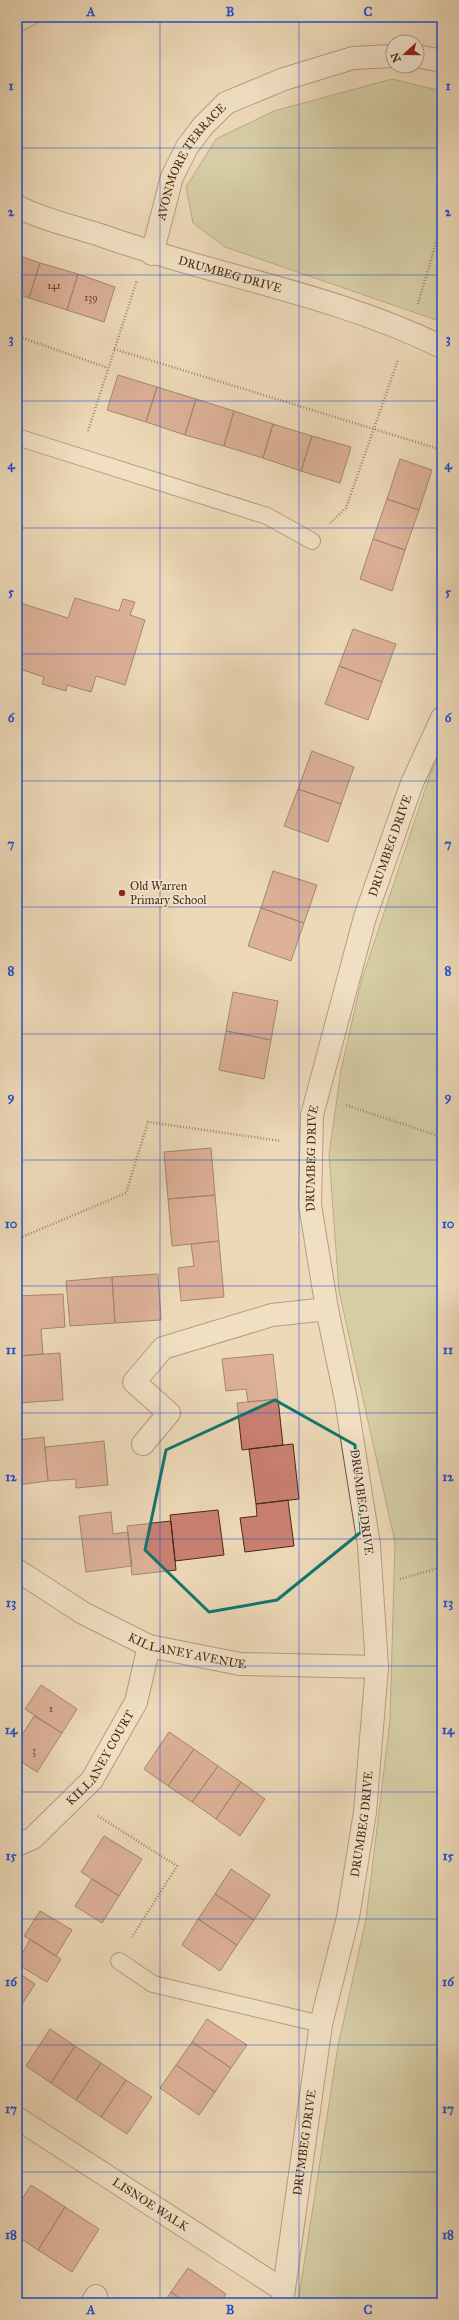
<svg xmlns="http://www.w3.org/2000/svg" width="459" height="2320" font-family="'IM FELL Great Primer',serif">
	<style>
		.green { fill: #babf8e; stroke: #807451 }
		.building { fill: #ca8071; stroke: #472914 }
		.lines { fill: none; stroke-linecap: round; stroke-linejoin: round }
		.service-casing { stroke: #70553d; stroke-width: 18 }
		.minor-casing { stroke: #70553d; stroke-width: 24 }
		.path { stroke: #472914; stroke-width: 2.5; stroke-dasharray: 1 2; stroke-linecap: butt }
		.service { stroke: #f3e6d1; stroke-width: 16 }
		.minor { stroke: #f3e6d1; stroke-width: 22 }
		.marked { fill: none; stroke: #0f766e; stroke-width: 3; stroke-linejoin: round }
		.grid { fill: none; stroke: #1d4ed8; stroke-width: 1; stroke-opacity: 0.55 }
		.poi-dot { fill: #8f2418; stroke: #f3e6d1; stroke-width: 1.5 }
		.labels { text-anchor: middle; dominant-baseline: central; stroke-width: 3; stroke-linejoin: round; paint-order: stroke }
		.number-label { font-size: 10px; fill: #683f2b }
		.street-label { font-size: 12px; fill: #472914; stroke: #f3e6d1 }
		.poi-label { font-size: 12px; fill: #472914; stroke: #f3e6d1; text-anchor: start }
		.neatline { fill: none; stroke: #1d4ed8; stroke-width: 1.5 }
		.grid-label { font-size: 13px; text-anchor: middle; font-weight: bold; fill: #1d4ed8 }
	</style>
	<rect width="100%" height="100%" fill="#edd9b8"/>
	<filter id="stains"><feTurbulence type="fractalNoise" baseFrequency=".005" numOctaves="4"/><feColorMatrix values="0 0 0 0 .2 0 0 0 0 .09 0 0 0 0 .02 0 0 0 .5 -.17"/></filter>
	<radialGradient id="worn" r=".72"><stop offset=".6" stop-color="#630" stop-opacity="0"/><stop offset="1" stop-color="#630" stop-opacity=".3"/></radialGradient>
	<!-- green -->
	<path class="green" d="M392 79 442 91V322L225 247 193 223 186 187 216 139 274 111Z
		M442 749V2303H298L338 2046 366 1919 390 1720 395 1542 339 1291 329 1155 341 1070 361 982 431 772Z"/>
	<!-- building -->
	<path class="building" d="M17 255 40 263 29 298 17 294Z
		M40 263 78 274 67 310 29 298Z
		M78 274 115 287 104 322 67 310Z
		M118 375 157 387 146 422 107 410Z
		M157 387 196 399 185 435 146 422Z
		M196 399 234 411 224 446 185 435Z
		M234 411 273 424 263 458 224 446Z
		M273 424 312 436 301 471 263 458Z
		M312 436 351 447 340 483 301 471Z
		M400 459 432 470 419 510 387 499Z
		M387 499 419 510 405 550 373 539Z
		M373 539 405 550 392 591 360 579Z
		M75 598 119 611 123 599 135 602 130 615 145 620 125 685 96 676 91 692 67 685 66 691 42 684 44 677 17 668V602L68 618Z
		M353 629 396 644 382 682 339 666Z
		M339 666 382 682 368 720 325 704Z
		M312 751 354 767 341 804 298 789Z
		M298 789 341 804 328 842 284 826Z
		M273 871 317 885 304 923 261 908Z
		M261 908 304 923 291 961 248 946Z
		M233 992 278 1001 271 1040 226 1031Z
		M226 1031 271 1040 264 1079 219 1070Z
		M211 1148 215 1195 168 1199 164 1152Z
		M215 1195 219 1241 172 1246 168 1199Z
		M219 1241 224 1297 181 1301 178 1268 194 1266 191 1244Z
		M158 1274 161 1320 115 1323 112 1277Z
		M112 1277 115 1323 70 1326 66 1281Z
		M63 1294 65 1327 41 1329 43 1354 17 1356V1296Z
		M60 1353 63 1400 17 1403V1356Z
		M273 1354 278 1399 248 1402 246 1389 226 1391 222 1359Z
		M278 1399 283 1445 242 1450 237 1403Z
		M44 1437 48 1481 17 1485V1440Z
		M104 1441 108 1485 76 1488V1479L48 1481 45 1447Z
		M293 1444 299 1499 256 1504 249 1449Z
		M288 1500 294 1546 245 1552 240 1518 257 1516 256 1504Z
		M218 1510 224 1555 175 1561 170 1515Z
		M111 1512 113 1534 128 1532 132 1566 86 1572 79 1516Z
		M171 1521 176 1570 132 1575 127 1526Z
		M41 1685 77 1709 62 1733 25 1709Z
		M34 1716 62 1733 37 1772 17 1759V1743Z
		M169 1732 194 1749 168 1786 144 1769Z
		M194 1749 218 1766 192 1802 168 1786Z
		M218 1766 241 1782 216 1819 192 1802Z
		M241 1782 265 1799 240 1836 216 1819Z
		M104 1836 142 1859 119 1896 81 1872Z
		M231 1869 270 1895 254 1920 215 1894Z
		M92 1879 119 1896 102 1923 75 1906Z
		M215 1894 254 1920 237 1945 198 1919Z
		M40 1911 72 1930 56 1956 24 1936Z
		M198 1919 237 1945 220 1971 182 1945Z
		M30 1939 61 1959 47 1982 17 1964Z
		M17 1972 35 1984 17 2012Z
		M207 2019 247 2045 231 2068 192 2042Z
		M50 2029 75 2046 51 2083 26 2066Z
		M192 2042 231 2068 215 2092 176 2065Z
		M75 2046 101 2063 76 2100 51 2083Z
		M101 2063 126 2080 101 2117 76 2100Z
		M176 2065 215 2092 199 2115 160 2088Z
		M126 2080 152 2097 127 2134 101 2117Z
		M31 2185 65 2207 38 2250 17 2236V2207Z
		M65 2207 99 2229 72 2272 38 2250Z
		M188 2268 226 2294 220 2303H187L171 2292Z
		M171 2292 187 2303H164Z"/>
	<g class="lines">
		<defs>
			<path id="service" d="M17 24 31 17
				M17 437 267 516 312 541
				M119 1961 153 1984 321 2024"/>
			<g id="minor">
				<path d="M417 56 442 61"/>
				<path id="s1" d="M17 206C37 218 79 228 103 236 215 276 334 294 442 347"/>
				<path id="s2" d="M152 254 172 177 187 147 203 126 226 103 284 79 353 58 393 56"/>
				<path d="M143 1444 169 1413 134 1382 163 1348 272 1315 327 1309"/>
				<path id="s3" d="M17 1570 83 1613 149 1646 240 1664 377 1667"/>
				<path id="s4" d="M17 1845 33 1838 92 1780 136 1702 149 1646"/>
				<path id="s5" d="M17 2118 283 2290"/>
				<path d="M92 2303 96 2296"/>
				<path id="s6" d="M282 2303 321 2024 348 1917 365 1812 377 1667 369 1545 346 1400 327 1309 310 1205 312 1115 365 917 412 783 442 718"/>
			</g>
		</defs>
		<!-- service casing -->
		<use href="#service" class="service-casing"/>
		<!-- minor casing -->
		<use href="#minor" class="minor-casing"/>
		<!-- path -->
		<path class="path" d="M418 304 442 222
			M17 336 108 368
			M114 349 442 450
			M88 431 137 280
			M330 523 346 508 398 360
			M346 1105 442 1137
			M17 1239 126 1193 148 1122 281 1141
			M400 1579 442 1567
			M98 1816 177 1866 132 1937"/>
		<!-- service -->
		<use href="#service" class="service"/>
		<!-- minor -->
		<use href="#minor" class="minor"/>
	</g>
	<!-- marked area -->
	<path d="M0 0H459V2320H0ZM275 1400 355 1445 361 1532 277 1600 209 1612 145 1550 166 1450Z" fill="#edd9b8" fill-opacity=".55" fill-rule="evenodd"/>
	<path class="marked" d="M275 1400 355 1445 361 1532 277 1600 209 1612 145 1550 166 1450Z"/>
	<!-- grid -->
	<path class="grid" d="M160 17V2303M299 17V2303M17 148H442M17 275H442M17 401H442M17 528H442M17 654H442M17 781H442M17 907H442M17 1034H442M17 1160H442M17 1286H442M17 1413H442M17 1539H442M17 1666H442M17 1792H442M17 1919H442M17 2045H442M17 2172H442"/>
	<!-- markers -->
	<circle class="poi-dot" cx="122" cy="893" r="4"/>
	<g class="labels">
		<!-- number labels -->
		<g class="number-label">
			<text x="54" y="286">141</text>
			<text x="91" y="298">139</text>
			<text x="51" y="1709">1</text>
			<text x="34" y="1751">3</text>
		</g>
		<!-- street labels -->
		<g class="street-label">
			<text stroke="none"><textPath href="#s2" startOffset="102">AVONMORE TERRACE</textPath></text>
			<text stroke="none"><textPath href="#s1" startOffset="224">DRUMBEG DRIVE</textPath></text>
			<text stroke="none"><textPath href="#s6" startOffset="1482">DRUMBEG DRIVE</textPath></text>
			<text stroke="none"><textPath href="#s6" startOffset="1158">DRUMBEG DRIVE</textPath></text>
			<text transform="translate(362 1502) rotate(82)">DRUMBEG DRIVE</text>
			<text stroke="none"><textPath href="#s3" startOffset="191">KILLANEY AVENUE</textPath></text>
			<text stroke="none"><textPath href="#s4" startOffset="123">KILLANEY COURT</textPath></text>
			<text stroke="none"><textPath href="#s6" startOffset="486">DRUMBEG DRIVE</textPath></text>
			<text stroke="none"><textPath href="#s6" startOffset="162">DRUMBEG DRIVE</textPath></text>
			<text stroke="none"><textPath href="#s5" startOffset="159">LISNOE WALK</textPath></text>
		</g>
		<!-- poi labels -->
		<g class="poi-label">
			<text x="130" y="886">Old Warren<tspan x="130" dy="14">Primary School</tspan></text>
		</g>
	</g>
	<!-- margin -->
	<rect width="459" height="2320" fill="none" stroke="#edd9b8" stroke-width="44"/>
	<!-- north arrow -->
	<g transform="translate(405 54) rotate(249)"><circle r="19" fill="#f3e6d1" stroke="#ae9a85"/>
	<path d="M0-3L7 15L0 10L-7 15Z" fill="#8f2418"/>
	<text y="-6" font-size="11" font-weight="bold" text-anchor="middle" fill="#472914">N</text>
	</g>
	<rect x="22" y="22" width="415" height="2276" class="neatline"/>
	<g class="grid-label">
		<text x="91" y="16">A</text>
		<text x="230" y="16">B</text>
		<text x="368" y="16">C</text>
		<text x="11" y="90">1</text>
		<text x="448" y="90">1</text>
		<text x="11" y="216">2</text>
		<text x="448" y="216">2</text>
		<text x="11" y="343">3</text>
		<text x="448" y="343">3</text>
		<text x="11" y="469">4</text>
		<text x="448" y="469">4</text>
		<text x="11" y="596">5</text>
		<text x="448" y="596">5</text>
		<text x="11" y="722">6</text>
		<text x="448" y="722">6</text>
		<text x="11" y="848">7</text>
		<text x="448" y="848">7</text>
		<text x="11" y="975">8</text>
		<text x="448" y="975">8</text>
		<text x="11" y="1101">9</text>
		<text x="448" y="1101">9</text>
		<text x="11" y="1228">10</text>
		<text x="448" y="1228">10</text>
		<text x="11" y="1354">11</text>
		<text x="448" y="1354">11</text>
		<text x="11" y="1481">12</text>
		<text x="448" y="1481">12</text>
		<text x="11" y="1607">13</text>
		<text x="448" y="1607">13</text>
		<text x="11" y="1734">14</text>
		<text x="448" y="1734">14</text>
		<text x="11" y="1860">15</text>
		<text x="448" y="1860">15</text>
		<text x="11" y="1986">16</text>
		<text x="448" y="1986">16</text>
		<text x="11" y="2113">17</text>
		<text x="448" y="2113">17</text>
		<text x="11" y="2239">18</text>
		<text x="448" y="2239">18</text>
		<text x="91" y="2314">A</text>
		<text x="230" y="2314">B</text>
		<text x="368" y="2314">C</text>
	</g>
	<rect width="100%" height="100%" filter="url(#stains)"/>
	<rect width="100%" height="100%" fill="url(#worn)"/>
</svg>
